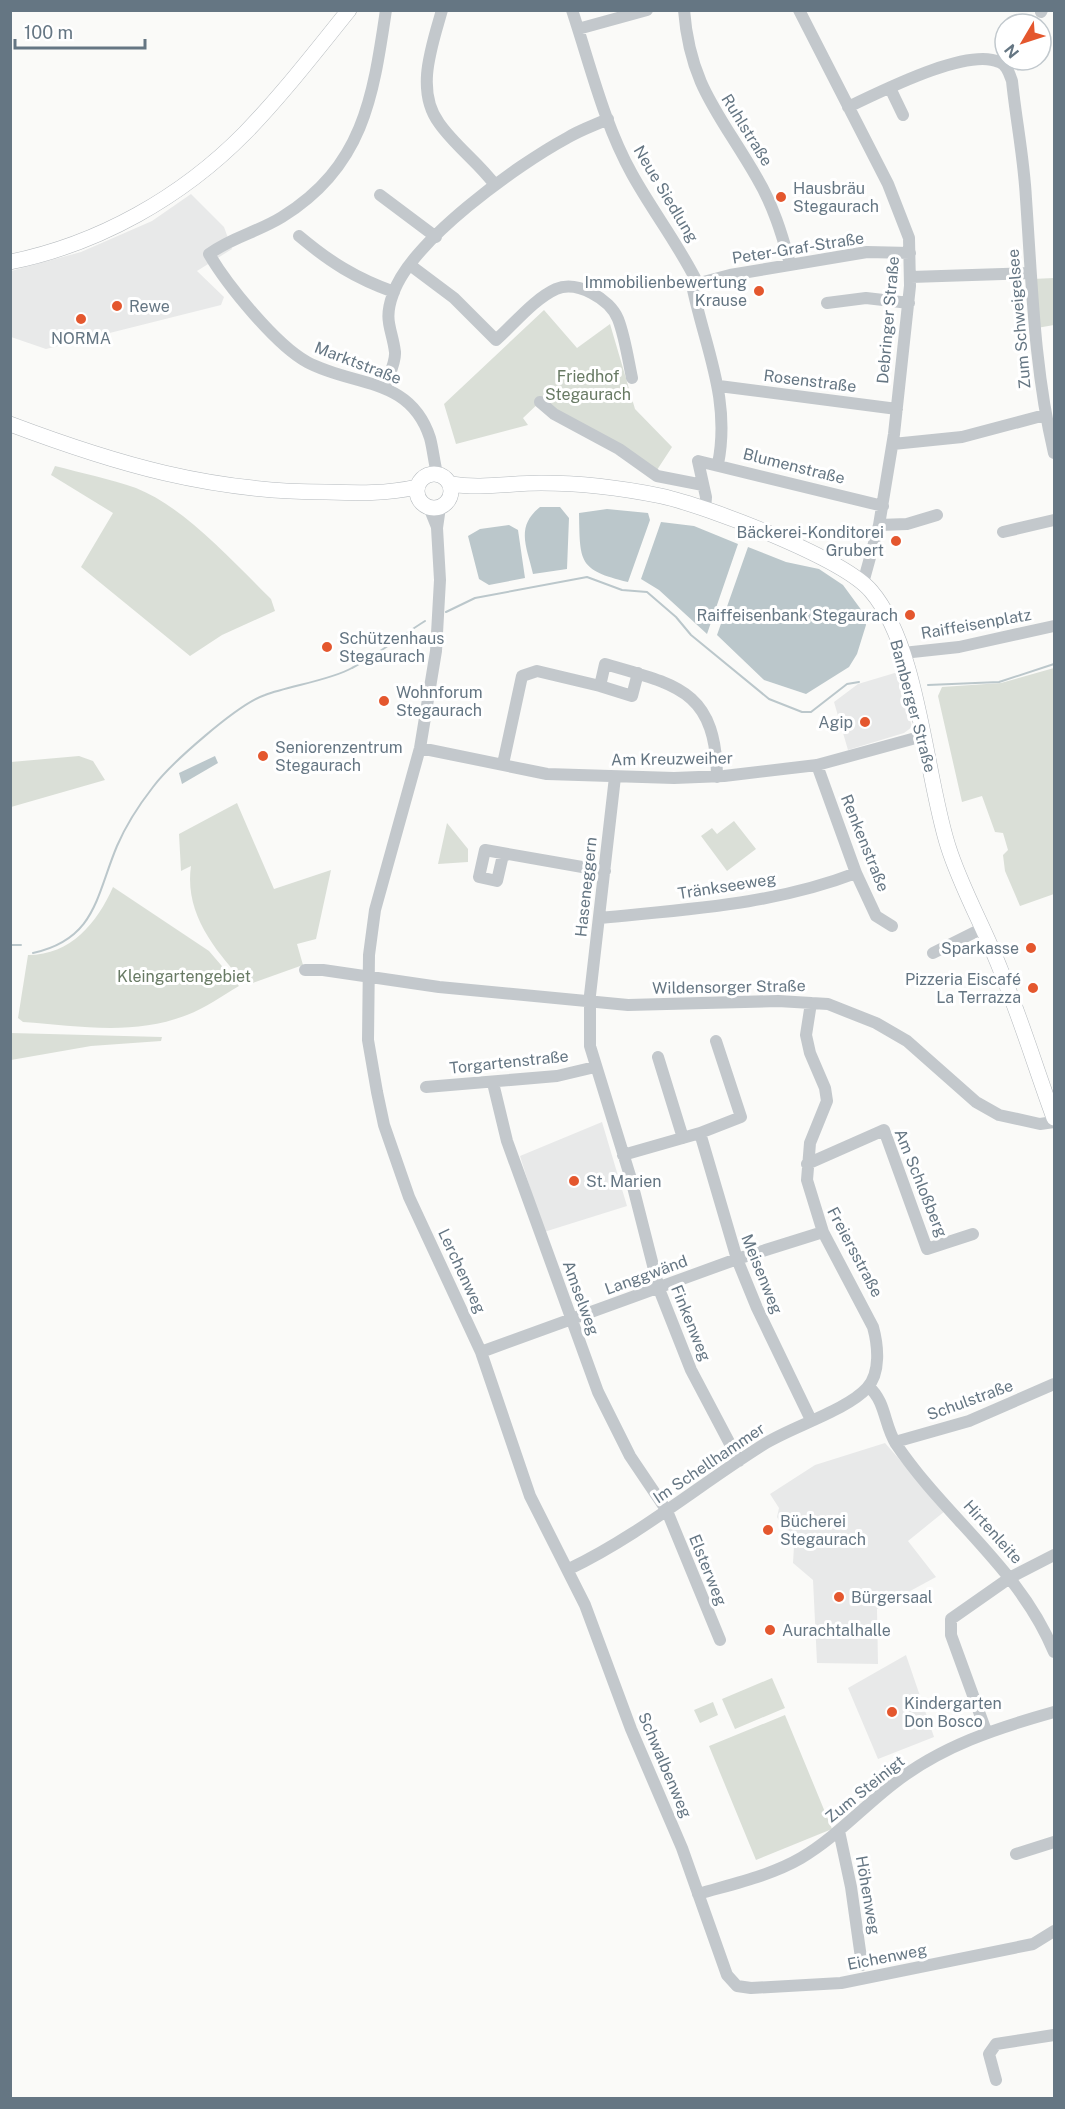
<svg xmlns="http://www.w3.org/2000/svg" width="1065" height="2109" font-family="'Public Sans',sans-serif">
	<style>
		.built { fill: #e8e9e9 }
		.green { fill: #dadfd7 }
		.water { fill: #bbc7cb }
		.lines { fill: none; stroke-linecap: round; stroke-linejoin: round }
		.stream { stroke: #bbc7cb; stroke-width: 2 }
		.major-casing { stroke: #b5babe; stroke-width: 16 }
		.minor { stroke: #c3c8cc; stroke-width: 12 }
		.major { stroke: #fff; stroke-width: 15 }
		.poi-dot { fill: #e4572e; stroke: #fff; stroke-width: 2 }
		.labels { text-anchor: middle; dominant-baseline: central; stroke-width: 6; stroke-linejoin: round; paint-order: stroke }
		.street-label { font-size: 16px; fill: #657683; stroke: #fff }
		.poi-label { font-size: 16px; fill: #657683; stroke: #fff; text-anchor: start }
		.park-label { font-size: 16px; fill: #687a64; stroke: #fff }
	</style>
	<rect width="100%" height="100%" fill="#fafaf8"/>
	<!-- built -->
	<path class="built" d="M191 194 224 227 232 249 197 271 224 297 221 305 46 349 11 337V271L81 252 152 221Z
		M898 672 912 727 904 733 848 750 834 702 858 684Z
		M602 1122 627 1206 544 1232 520 1156Z
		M885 1443 945 1511 908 1541 936 1577 877 1609 878 1664 817 1663 813 1580 793 1563 794 1546 777 1517 779 1508 770 1494 815 1465Z
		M906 1655 934 1737 878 1759 848 1688Z"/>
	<!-- green -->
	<path class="green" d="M1054 278V325L1037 328 1032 279Z
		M544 310 577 348 610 324 635 409 672 447 655 473 556 411 544 398 523 418 528 425 456 444 444 404Z
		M55 466C82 473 110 479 136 488 186 508 233 562 271 599L275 611 222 635 190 656 81 567 113 513 51 475Z
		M1054 668V894L1020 906 1005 871 1003 855 1008 850 1003 833 995 832 982 796 962 802 938 696 942 687 1001 683Z
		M79 756 93 761 105 780 11 807V762Z
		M237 803 274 889 331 870 316 939 297 944 303 965 247 985C216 952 184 914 191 866L181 871 179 834Z
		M734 821 756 849 727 871 701 836 712 828 717 834Z
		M447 823 468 849V862L438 864Z
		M113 887 209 951 239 986C222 996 205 1008 187 1015 134 1036 78 1026 23 1022L18 1018 28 955C71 955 97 923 113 887Z
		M11 1033 162 1037 161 1041 91 1046 11 1060Z
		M772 1678 785 1708 735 1729 722 1699Z
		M713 1702 718 1715 700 1723 694 1710Z
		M785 1715 832 1829 756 1860 709 1746Z"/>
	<!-- water -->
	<path class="water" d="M540 507H560L569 518 567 569 533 574C527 547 515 527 540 507Z
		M607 509 648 513 650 520 628 582C578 570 580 562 579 513Z
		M661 522 694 526 738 544 707 634 659 590 641 579Z
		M509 525 518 530 525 578 489 585 479 579 468 536 480 529Z
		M748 547 786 562 819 569 843 585 865 615 866 625 857 654 849 667 806 694 764 680 717 635Z
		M215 756 218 763 182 784 179 773Z"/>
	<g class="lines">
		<!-- stream -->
		<path class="stream" d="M446 612 475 598 587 577 622 590 647 592 676 617 691 635 769 699 802 712H811L847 684 859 682
			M928 685 999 682 1054 664
			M10 945H21
			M33 953C96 939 96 896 117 846 126 825 139 805 153 787 171 763 238 704 265 695 289 686 331 680 352 668 377 655 401 636 425 621"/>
		<defs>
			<path id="major" d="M10 262C99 244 182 197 245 133 282 95 315 52 349 10
				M10 424C116 464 211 492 326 492 357 493 387 494 417 487
				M417 491a17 17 0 1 1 34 0a17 17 0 1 1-34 0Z
				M451 484C481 489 511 483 541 483 581 483 622 488 661 496 707 506 843 558 871 591 919 647 925 774 948 846 961 888 985 929 1001 971 1021 1019 1036 1069 1054 1118"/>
		</defs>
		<!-- major casing -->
		<use href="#major" class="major-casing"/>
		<!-- minor -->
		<path class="minor" d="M386 10C373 98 363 167 282 217 258 232 232 237 209 254 227 285 276 345 307 362 353 387 410 376 430 438 433 449 434 462 437 473
			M442 10C432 46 415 90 439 123 455 146 479 163 495 185
			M572 10C590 64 604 124 632 174 653 212 679 245 698 284
			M684 10C690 87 721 115 757 178 773 205 782 234 790 264
			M799 10 888 184 909 238 910 286 894 434 879 525 863 583
			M1041 12 1042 10
			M578 29 647 10
			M890 88 903 115
			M848 107C880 92 967 47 999 62 1007 65 1009 73 1012 81 1016 120 1024 159 1026 199 1032 284 1034 369 1054 453
			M380 195 436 237
			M299 236C330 262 355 278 394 292
			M410 265 454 298 496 340C514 324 534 299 556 289 577 280 610 299 618 319 625 337 628 359 632 378
			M911 277 1030 273
			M827 303 866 298 909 303
			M719 386 897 409
			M385 387C388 377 396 363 395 352 392 328 383 321 393 294 411 241 517 165 567 138 580 130 595 125 608 119
			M540 402 554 414 619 449 657 476 703 485
			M893 444 962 437 1045 415
			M718 464C731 399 705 348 692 285L730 275 867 252 910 253
			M429 507 437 527
			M440 507 437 528 440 580 436 651 420 748 375 910 369 955 368 1040 377 1092 384 1125 409 1197 481 1352 530 1496 585 1605 631 1729 682 1848 727 1975 737 1986 751 1988 841 1983 1033 1944 1054 1931
			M705 510 706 497 698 461 883 506
			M879 525 907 524 937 515
			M1003 532 1054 520
			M903 653 959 647 1054 626
			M600 686 632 696 638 673
			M420 748 547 774 674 778 724 776 817 765 923 736
			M503 764 522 676 537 671 600 686 605 664C677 685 716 690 717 777
			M817 765 856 873 876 916 892 926
			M615 777 590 995V1046L631 1179 659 1289 691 1370 739 1461
			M503 855 497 881 479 877 485 850 605 871
			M600 918C687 909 773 905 856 873
			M933 953 983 928
			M305 970H323L439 987 628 1005 778 1001 828 1004 876 1023 907 1041 976 1102 999 1115 1040 1124 1054 1122
			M658 1057 683 1138
			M493 1083 507 1141 598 1392 630 1456 667 1511 720 1640
			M426 1087 557 1076 595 1067
			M700 1133 737 1259 757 1308 811 1420
			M623 1155 700 1133 741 1117 716 1041
			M807 1164 884 1130 927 1249 973 1234
			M481 1352 737 1259 823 1232
			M869 1387C886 1402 884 1425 896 1444 945 1517 1020 1569 1054 1652
			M895 1442 969 1421 1054 1384
			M569 1569C640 1535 700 1484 766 1443 794 1426 847 1410 867 1388 881 1373 878 1345 873 1327L823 1232 807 1180 810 1143 827 1101 825 1088 810 1053 806 1035 811 1003
			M986 1731 951 1635V1619L1011 1577 1054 1555
			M839 1831 851 1887 862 1965
			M1016 1854 1054 1842
			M698 1894C732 1884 770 1876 801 1858 835 1838 862 1808 893 1784 941 1746 997 1728 1054 1712
			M996 2080 989 2054 996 2044 1054 2035"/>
		<!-- major -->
		<use href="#major" class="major"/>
	</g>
	<!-- markers -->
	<g class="poi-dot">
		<circle cx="781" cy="197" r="6"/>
		<circle cx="759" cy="291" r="6"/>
		<circle cx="117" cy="306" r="6"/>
		<circle cx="81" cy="319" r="6"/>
		<circle cx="896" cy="541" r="6"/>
		<circle cx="910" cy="615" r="6"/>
		<circle cx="327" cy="647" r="6"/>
		<circle cx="384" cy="701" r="6"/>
		<circle cx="865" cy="722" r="6"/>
		<circle cx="263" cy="756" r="6"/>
		<circle cx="1031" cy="948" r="6"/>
		<circle cx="1033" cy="988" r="6"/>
		<circle cx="574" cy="1181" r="6"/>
		<circle cx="768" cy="1530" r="6"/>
		<circle cx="839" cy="1597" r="6"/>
		<circle cx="770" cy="1630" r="6"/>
		<circle cx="892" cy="1712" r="6"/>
	</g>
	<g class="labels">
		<!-- street labels -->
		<g class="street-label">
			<text transform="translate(747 130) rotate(58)">Ruhlstraße</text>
			<text transform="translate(666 194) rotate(59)">Neue Siedlung</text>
			<text transform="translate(798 248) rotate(-9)">Peter-Graf-Straße</text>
			<text transform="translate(1019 319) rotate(-95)">Zum Schweigelsee</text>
			<text transform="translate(888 320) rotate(-85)">Debringer Straße</text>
			<text transform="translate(358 363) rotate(21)">Marktstraße</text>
			<text transform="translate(810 381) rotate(7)">Rosenstraße</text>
			<text transform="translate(794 466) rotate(14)">Blumenstraße</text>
			<text transform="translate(976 624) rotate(-10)">Raiffeisenplatz</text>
			<text transform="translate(913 706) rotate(75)">Bamberger Straße</text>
			<text transform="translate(672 759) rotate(-1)">Am Kreuzweiher</text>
			<text transform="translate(865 843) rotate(68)">Renkenstraße</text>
			<text transform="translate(727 886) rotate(-9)">Tränkseeweg</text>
			<text transform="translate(586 887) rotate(-84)">Haseneggern</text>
			<text transform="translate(729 987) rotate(-1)">Wildensorger Straße</text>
			<text transform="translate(509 1062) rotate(-6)">Torgartenstraße</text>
			<text transform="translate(921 1183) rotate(68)">Am Schloßberg</text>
			<text transform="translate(855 1252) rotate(62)">Freiersstraße</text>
			<text transform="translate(462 1271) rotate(65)">Lerchenweg</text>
			<text transform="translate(762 1274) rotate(68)">Meisenweg</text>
			<text transform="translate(646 1275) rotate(-20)">Langgwänd</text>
			<text transform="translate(581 1298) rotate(70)">Amselweg</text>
			<text transform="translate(691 1323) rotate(68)">Finkenweg</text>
			<text transform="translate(970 1400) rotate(-20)">Schulstraße</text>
			<text transform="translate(709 1463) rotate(-34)">Im Schellhammer</text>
			<text transform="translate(993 1532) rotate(48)">Hirtenleite</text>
			<text transform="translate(708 1570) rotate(68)">Elsterweg</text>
			<text transform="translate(665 1765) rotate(67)">Schwalbenweg</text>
			<text transform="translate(865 1789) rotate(-39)">Zum Steinigt</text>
			<text transform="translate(868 1895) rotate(80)">Höhenweg</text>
			<text transform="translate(887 1957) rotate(-11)">Eichenweg</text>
		</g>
		<!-- poi labels -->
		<g class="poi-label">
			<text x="793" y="188">Hausbräu<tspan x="793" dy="18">Stegaurach</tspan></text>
			<text x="747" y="282" text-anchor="end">Immobilienbewertung<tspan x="747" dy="18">Krause</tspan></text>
			<text x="129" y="306">Rewe</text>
			<text x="81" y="338" text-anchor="middle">NORMA</text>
			<text x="884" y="532" text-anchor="end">Bäckerei-Konditorei<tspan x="884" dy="18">Grubert</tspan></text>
			<text x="898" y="615" text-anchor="end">Raiffeisenbank Stegaurach</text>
			<text x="339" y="638">Schützenhaus<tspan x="339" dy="18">Stegaurach</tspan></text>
			<text x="396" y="692">Wohnforum<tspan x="396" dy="18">Stegaurach</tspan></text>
			<text x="853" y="722" text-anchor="end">Agip</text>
			<text x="275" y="747">Seniorenzentrum<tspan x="275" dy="18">Stegaurach</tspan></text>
			<text x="1019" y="948" text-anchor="end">Sparkasse</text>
			<text x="1021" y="979" text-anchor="end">Pizzeria Eiscafé<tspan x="1021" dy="18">La Terrazza</tspan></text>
			<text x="586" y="1181">St. Marien</text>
			<text x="780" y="1521">Bücherei<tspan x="780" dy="18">Stegaurach</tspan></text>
			<text x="851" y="1597">Bürgersaal</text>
			<text x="782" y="1630">Aurachtalhalle</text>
			<text x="904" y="1703">Kindergarten<tspan x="904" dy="18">Don Bosco</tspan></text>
		</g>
		<!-- park labels -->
		<g class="park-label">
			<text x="588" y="376">Friedhof<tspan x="588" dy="18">Stegaurach</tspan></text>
			<text x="184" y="976">Kleingartengebiet</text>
		</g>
	</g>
	<!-- border -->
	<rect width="1065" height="2109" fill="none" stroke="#657683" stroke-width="24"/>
	<!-- north arrow -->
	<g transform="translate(1023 42) rotate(231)"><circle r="28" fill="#ffffff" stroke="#c1c8cd" stroke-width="1.5"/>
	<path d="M0-4.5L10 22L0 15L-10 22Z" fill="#e4572e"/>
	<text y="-9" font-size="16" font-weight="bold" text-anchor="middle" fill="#657683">N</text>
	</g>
	<!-- scale -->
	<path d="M15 39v9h130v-9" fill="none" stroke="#657683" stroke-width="3"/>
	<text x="24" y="39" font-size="18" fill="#657683" stroke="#ffffff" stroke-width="4.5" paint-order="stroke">100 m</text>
</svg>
